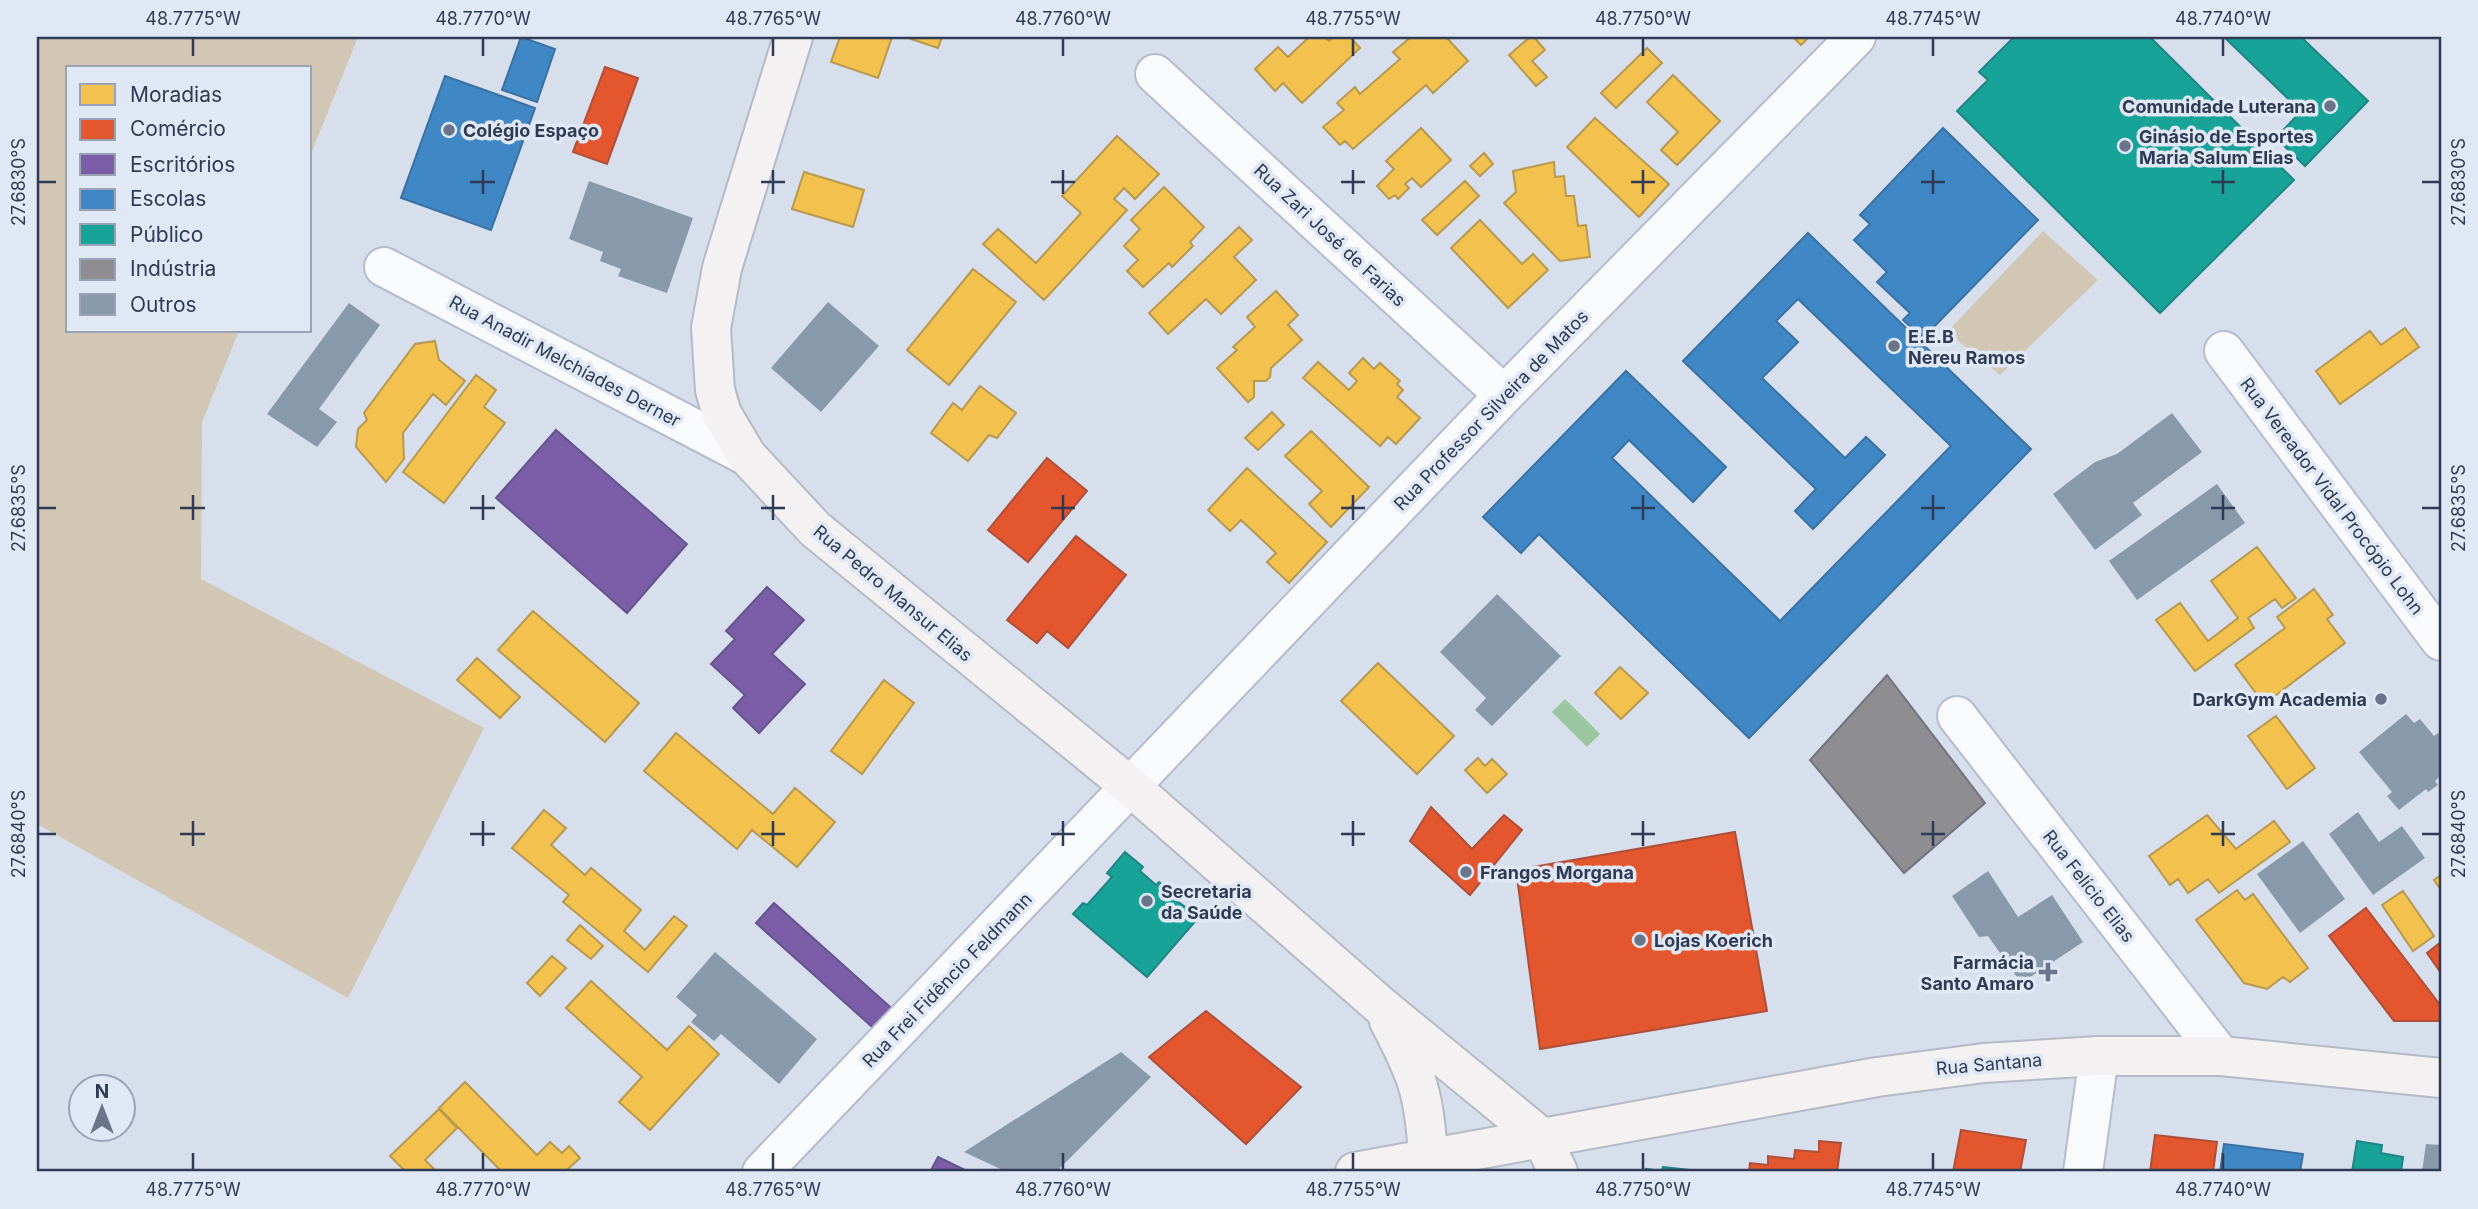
<svg xmlns="http://www.w3.org/2000/svg" width="2478" height="1209" font-family="Inter,sans-serif">
	<style>
		.green { fill: #d2c7b5 }
		.water { fill: #9ac7a0 }
		.homes { fill: #f2c14e; stroke: #b89950; stroke-width: 2 }
		.shops { fill: #e4572e; stroke: #ae4f3a; stroke-width: 2 }
		.offices { fill: #7b5ea7; stroke: #64548e; stroke-width: 2 }
		.schools { fill: #3f88c5; stroke: #3a71a3; stroke-width: 2 }
		.public { fill: #17a398; stroke: #1e8484; stroke-width: 2 }
		.industry { fill: #8d8d92; stroke: #717480; stroke-width: 2 }
		.building { fill: #8899a9 }
		.lines { fill: none; stroke-linecap: round; stroke-linejoin: round }
		.minor-casing { stroke: #b4bcce; stroke-width: 42 }
		.major-casing { stroke: #b4bac6; stroke-width: 42 }
		.minor { stroke: #f9fafc; stroke-width: 38 }
		.major { stroke: #f4f1f2; stroke-width: 38 }
		.ticks { fill: none; stroke: #2f3b55; stroke-width: 2.5 }
		.poi-dot { fill: #6a748a; stroke: #e1e8f5; stroke-width: 2.5 }
		.labels { text-anchor: middle; dominant-baseline: central; stroke-width: 7; stroke-linejoin: round; paint-order: stroke }
		.poi-label { font-size: 18px; font-weight: bold; fill: #2f3b55; stroke: #e1e8f5; text-anchor: start }
		.street-label { font-size: 18px; fill: #2f3b55; stroke: #e1e8f5 }
		.neatline { fill: none; stroke: #2f3b55; stroke-width: 2.5 }
		.ticks-label { font-size: 18px; text-anchor: middle; fill: #2f3b55 }
	</style>
	<rect width="100%" height="100%" fill="#d7deec"/>
	<!-- green -->
	<path class="green" d="M37 37H358L310 156V68H68V331H239L202 422 201 579 484 728 348 998 37 824Z
		M2043 231 2098 280 2000 375 1947 332Z"/>
	<!-- water -->
	<path class="water" d="M1565 699 1600 734 1587 747 1552 712Z"/>
	<!-- homes -->
	<path class="homes" d="M840 37H892L878 78 831 62Z
		M905 37H942L938 48Z
		M1309 37H1325L1329 41 1334 37H1350L1360 48 1302 103 1283 83 1275 91 1255 69 1278 47 1288 57Z
		M1411 37H1446L1468 61 1433 93 1426 85 1353 149 1345 141 1340 145 1323 127 1344 110 1337 103 1355 87 1360 94 1400 59 1393 52Z
		M1530 37H1534L1545 50 1532 61 1547 77 1536 86 1509 55Z
		M1793 37H1809L1801 45Z
		M1647 48 1662 63 1616 108 1601 93Z
		M1673 75 1720 121 1677 165 1661 150 1678 132 1647 102Z
		M1595 118 1669 184 1639 217 1567 147Z
		M1421 128 1451 160 1421 187 1412 178 1405 184 1409 188 1398 199 1395 195 1389 199 1377 186 1394 169 1386 161Z
		M1117 136 1159 174 1135 199 1124 188 1114 199 1127 210 1044 300 983 244 998 229 1036 263 1081 213 1062 196Z
		M1484 153 1493 164 1480 176 1470 166Z
		M1554 162 1555 177 1564 176 1566 196H1574L1578 226 1586 225 1590 257 1560 261 1504 203 1516 192 1513 171Z
		M804 172 864 190 853 227 792 209Z
		M1465 181 1479 196 1437 235 1422 220Z
		M1164 187 1204 227 1190 242 1193 246 1172 267 1169 263 1143 287 1127 271 1138 260 1124 246 1140 229 1131 220Z
		M1480 220 1522 264 1533 254 1548 270 1508 308 1451 248Z
		M1239 227 1252 240 1234 257 1256 280 1221 314 1206 299 1168 334 1149 313Z
		M973 269 1016 302 949 385 907 350Z
		M1276 291 1298 315 1288 325 1302 340 1271 368 1270 377 1266 381H1254V397L1248 402 1217 368 1237 350 1233 347 1255 327 1247 317Z
		M2405 328 2419 347 2340 404 2316 371 2370 331 2381 345Z
		M435 341 439 360 465 381 446 405 433 394 403 433 404 459 386 482 356 447 358 429 367 420 364 413 415 344Z
		M1363 358 1374 369 1380 363 1400 381 1397 384 1403 390 1397 397 1420 418 1396 444 1388 437 1380 446 1303 378 1318 362 1349 390 1357 381 1349 373Z
		M476 375 496 390 484 407 505 423 444 503 403 472Z
		M980 386 1016 413 997 438 989 435 968 461 931 433 953 403 962 410Z
		M1272 412 1284 425 1258 450 1245 438Z
		M1311 431 1369 487 1331 527 1309 504 1322 491 1285 456Z
		M1247 468 1327 542 1289 583 1267 562 1276 553 1241 520 1230 531 1208 510Z
		M2257 547 2296 598 2282 608 2275 599 2248 618 2254 628 2195 671 2156 620 2180 603 2208 641 2238 618 2211 581Z
		M2314 589 2333 615 2327 619 2345 643 2264 704 2235 665 2285 628 2277 617Z
		M533 611 639 703 605 742 498 650Z
		M477 658 520 697 500 718 457 680Z
		M1378 663 1454 736 1417 774 1341 701Z
		M1620 667 1648 693 1621 719 1595 693Z
		M884 680 914 703 862 774 831 751Z
		M2276 716 2315 768 2287 789 2248 736Z
		M676 733 773 814 795 788 835 822 797 867 752 830 737 849 644 771Z
		M1478 758 1485 766 1492 759 1507 774 1487 793 1465 770Z
		M544 810 566 828 551 845 585 875 591 868 641 910 624 931 645 950 674 916 687 926 648 972 563 902 569 895 512 848Z
		M2207 815 2236 849 2274 821 2290 842 2219 893 2208 879 2188 893 2178 879 2170 885 2149 856Z
		M2441 875V890L2434 880Z
		M2237 890 2245 900 2253 894 2308 968 2290 982 2283 977 2267 989 2244 983 2196 920Z
		M2403 891 2434 936 2413 951 2382 905Z
		M580 925 603 946 591 959 567 940Z
		M552 956 566 968 540 996 527 983Z
		M591 981 667 1050 689 1026 719 1054 650 1130 619 1102 642 1077 566 1008Z
		M465 1082 537 1155 550 1142 562 1153 569 1146 580 1158 565 1172H502L439 1108Z
		M439 1109 457 1128 425 1160 437 1172H406L390 1156Z"/>
	<!-- shops -->
	<path class="shops" d="M605 67 638 78 607 164 573 152Z
		M1047 458 1087 491 1028 562 988 530Z
		M1076 536 1126 575 1068 648 1047 631 1037 643 1007 620Z
		M1431 807 1472 849 1504 815 1522 830 1470 895 1410 841Z
		M1735 832 1767 1011 1540 1049 1516 870Z
		M2366 908 2441 1006V1021H2394L2329 936Z
		M2441 942V973L2427 953Z
		M1206 1011 1301 1087 1246 1144 1149 1057Z
		M1961 1130 2026 1140 2020 1172H1953Z
		M2155 1135 2217 1142 2213 1172H2150Z
		M1819 1141 1841 1143 1837 1172H1749L1750 1163 1768 1165V1156L1794 1159 1795 1150 1819 1152Z"/>
	<!-- offices -->
	<path class="offices" d="M556 430 687 544 627 613 496 498Z
		M767 587 804 620 772 654 805 684 759 733 733 708 745 695 711 664 735 639 726 631Z
		M774 903 898 1014 880 1034 756 923Z
		M938 1157 969 1172H930Z"/>
	<!-- schools -->
	<path class="schools" d="M521 37 555 49 537 102 502 90Z
		M445 76 535 108 491 230 401 198Z
		M1943 128 2038 220 1923 338 1903 320 1910 313 1877 282 1887 272 1854 240 1870 224 1860 215Z
		M1808 233 2031 449 1749 738 1539 534 1521 553 1483 517 1626 371 1726 467 1693 502 1629 440 1612 458 1780 621 1951 446 1798 299 1776 321 1798 342 1762 378 1845 458 1866 437 1885 455 1813 529 1795 511 1816 489 1683 361Z
		M2224 1144 2303 1154 2300 1172H2220Z"/>
	<!-- public -->
	<path class="public" d="M2014 37H2150L2294 180 2160 313 1957 111 1988 80 1979 72Z
		M2224 37H2301L2368 101 2305 166 2276 138 2301 111Z
		M1125 852 1143 867 1140 871 1156 885 1159 882 1173 893 1170 896 1199 917 1147 977 1073 914 1083 903 1087 905 1112 877 1107 873Z
		M2357 1141 2382 1145 2381 1153 2403 1157 2401 1172H2352Z
		M1663 1167 1708 1172H1646V1169L1662 1171Z"/>
	<!-- industry -->
	<path class="industry" d="M1887 675 1985 803 1904 873 1810 760Z"/>
	<!-- building -->
	<path class="building" d="M589 181 693 218 667 293 618 276 621 269 600 261 603 252 569 239Z
		M828 302 879 346 821 412 771 368Z
		M349 303 380 325 319 409 337 422 317 447 267 414Z
		M2172 413 2202 452 2133 503 2142 515 2095 550 2053 494 2095 462 2117 454Z
		M2217 484 2245 523 2137 600 2109 561Z
		M1497 594 1561 656 1492 726 1475 710 1486 698 1440 652Z
		M2406 714 2414 723 2420 719 2434 736 2438 733 2441 737V775L2435 781 2438 785 2428 792 2426 789 2399 810 2387 796 2392 792 2359 752Z
		M2358 812 2379 842 2402 826 2425 858 2373 895 2329 834Z
		M2303 841 2345 899 2300 933 2257 874Z
		M1988 871 2018 917 2052 895 2083 942 2021 983 1988 936 1979 937 1952 896Z
		M715 952 817 1039 779 1084 721 1034 714 1041 691 1022 697 1015 676 997Z
		M1121 1052 1151 1077 1056 1172H1007L964 1152Z
		M2426 1144 2441 1145V1172H2422Z"/>
	<g class="lines">
		<defs>
			<path id="minor" d="M1155 74 1504 395
				M384 267 747 456
				M2224 351 2441 641
				M1957 716 2221 1056
				M762 1172 1504 395 1856 37
				M2083 1172 2099 1056"/>
			<path id="major" d="M793 37 722 268 711 328 715 390 722 414 747 456 815 529 1131 787 1382 1007 1542 1138 1558 1172
				M1389 1021C1418 1076 1425 1096 1428 1159
				M1355 1172 1877 1077 1984 1063 2099 1056H2221L2441 1078"/>
		</defs>
		<!-- minor casing -->
		<use href="#minor" class="minor-casing"/>
		<!-- major casing -->
		<use href="#major" class="major-casing"/>
		<!-- minor -->
		<use href="#minor" class="minor"/>
		<!-- major -->
		<use href="#major" class="major"/>
	</g>
	<!-- ticks -->
	<path class="ticks" d="M193 38V56M483 38V56M773 38V56M1063 38V56M1353 38V56M1643 38V56M1933 38V56M2223 38V56M483 170V194M773 170V194M1063 170V194M1353 170V194M1643 170V194M1933 170V194M2223 170V194M38 182H56M470 182H495M761 182H785M1051 182H1075M1341 182H1365M1631 182H1655M1921 182H1945M2211 182H2235M2422 182H2440M193 495V520M483 495V520M773 495V520M1063 495V520M1353 495V520M1643 495V520M1933 495V520M2223 495V520M38 508H56M180 508H205M470 508H495M761 508H785M1051 508H1075M1341 508H1365M1631 508H1655M1921 508H1945M2211 508H2235M2422 508H2440M193 821V846M483 821V846M773 821V846M1063 821V846M1353 821V846M1643 821V846M1933 821V846M2223 821V846M38 834H56M180 834H205M470 834H495M761 834H785M1051 834H1075M1341 834H1365M1631 834H1655M1921 834H1945M2211 834H2235M2422 834H2440M193 1153V1170M483 1153V1170M773 1153V1170M1063 1153V1170M1353 1153V1170M1643 1153V1170M1933 1153V1170M2223 1153V1170"/>
	<!-- markers -->
	<g class="poi-dot">
		<circle cx="2330" cy="106" r="7"/>
		<circle cx="449" cy="130" r="7"/>
		<circle cx="2125" cy="146" r="7"/>
		<circle cx="1894" cy="346" r="7"/>
		<circle cx="2381" cy="699" r="7"/>
		<circle cx="1466" cy="872" r="7"/>
		<circle cx="1147" cy="901" r="7"/>
		<circle cx="1640" cy="940" r="7"/>
		<path d="M2044.5 961.5h7v7h7v7h-7v7h-7v-7h-7v-7h7z"/>
	</g>
	<g class="labels">
		<!-- poi labels -->
		<g class="poi-label">
			<text x="2316" y="106" text-anchor="end">Comunidade Luterana</text>
			<text x="463" y="130">Colégio Espaço</text>
			<text x="2139" y="136">Ginásio de Esportes<tspan x="2139" dy="21">Maria Salum Elias</tspan></text>
			<text x="1908" y="336">E.E.B<tspan x="1908" dy="21">Nereu Ramos</tspan></text>
			<text x="2367" y="699" text-anchor="end">DarkGym Academia</text>
			<text x="1480" y="872">Frangos Morgana</text>
			<text x="1161" y="891">Secretaria<tspan x="1161" dy="21">da Saúde</tspan></text>
			<text x="1654" y="940">Lojas Koerich</text>
			<text x="2034" y="962" text-anchor="end">Farmácia<tspan x="2034" dy="21">Santo Amaro</tspan></text>
		</g>
		<!-- street labels -->
		<g class="street-label">
			<text transform="translate(1330 235) rotate(43)">Rua Zari José de Farias</text>
			<text transform="translate(565 361) rotate(28)">Rua Anadir Melchíades Derner</text>
			<text transform="translate(1491 410) rotate(-46)">Rua Professor Silveira de Matos</text>
			<text transform="translate(2332 496) rotate(53)">Rua Vereador Vidal Procópio Lohn</text>
			<text transform="translate(893 593) rotate(40)">Rua Pedro Mansur Elias</text>
			<text transform="translate(2089 886) rotate(52)">Rua Felício Elias</text>
			<text transform="translate(947 980) rotate(-46)">Rua Frei Fidêncio Feldmann</text>
			<text transform="translate(1989 1064) rotate(-5)">Rua Santana</text>
		</g>
	</g>
	<!-- border -->
	<rect width="2478" height="1209" fill="none" stroke="#e1e8f5" stroke-width="77"/>
	<!-- legend -->
	<rect x="66" y="66" width="245" height="266" fill="#e1e8f5" stroke="#9aa3b5" stroke-width="2"/>
	<rect x="80" y="84" width="35" height="21" fill="#f2c14e" stroke="#9aa3b5" stroke-width="2"/>
	<text x="130" y="102" font-size="21" fill="#2f3b55">Moradias</text>
	<rect x="80" y="119" width="35" height="21" fill="#e4572e" stroke="#9aa3b5" stroke-width="2"/>
	<text x="130" y="136" font-size="21" fill="#2f3b55">Comércio</text>
	<rect x="80" y="154" width="35" height="21" fill="#7b5ea7" stroke="#9aa3b5" stroke-width="2"/>
	<text x="130" y="172" font-size="21" fill="#2f3b55">Escritórios</text>
	<rect x="80" y="189" width="35" height="21" fill="#3f88c5" stroke="#9aa3b5" stroke-width="2"/>
	<text x="130" y="206" font-size="21" fill="#2f3b55">Escolas</text>
	<rect x="80" y="224" width="35" height="21" fill="#17a398" stroke="#9aa3b5" stroke-width="2"/>
	<text x="130" y="242" font-size="21" fill="#2f3b55">Público</text>
	<rect x="80" y="259" width="35" height="21" fill="#8d8d92" stroke="#9aa3b5" stroke-width="2"/>
	<text x="130" y="276" font-size="21" fill="#2f3b55">Indústria</text>
	<rect x="80" y="294" width="35" height="21" fill="#8899a9" stroke="#9aa3b5" stroke-width="2"/>
	<text x="130" y="312" font-size="21" fill="#2f3b55">Outros</text>
	<!-- north arrow -->
	<g transform="translate(102 1108)"><circle r="33" fill="#e1e8f5" stroke="#9aa3b5" stroke-width="2"/>
	<path d="M0-5L12 26L0 18L-12 26Z" fill="#6a748a"/>
	<text y="-10" font-size="19" font-weight="bold" text-anchor="middle" fill="#2f3b55">N</text>
	</g>
	<rect x="38" y="38" width="2402" height="1132" class="neatline"/>
	<g class="ticks-label">
		<text x="193" y="25">48.7775°W</text>
		<text x="483" y="25">48.7770°W</text>
		<text x="773" y="25">48.7765°W</text>
		<text x="1063" y="25">48.7760°W</text>
		<text x="1353" y="25">48.7755°W</text>
		<text x="1643" y="25">48.7750°W</text>
		<text x="1933" y="25">48.7745°W</text>
		<text x="2223" y="25">48.7740°W</text>
		<text transform="translate(19 182) rotate(-90)" y="6">27.6830°S</text>
		<text transform="translate(2459 182) rotate(-90)" y="6">27.6830°S</text>
		<text transform="translate(19 508) rotate(-90)" y="6">27.6835°S</text>
		<text transform="translate(2459 508) rotate(-90)" y="6">27.6835°S</text>
		<text transform="translate(19 834) rotate(-90)" y="6">27.6840°S</text>
		<text transform="translate(2459 834) rotate(-90)" y="6">27.6840°S</text>
		<text x="193" y="1196">48.7775°W</text>
		<text x="483" y="1196">48.7770°W</text>
		<text x="773" y="1196">48.7765°W</text>
		<text x="1063" y="1196">48.7760°W</text>
		<text x="1353" y="1196">48.7755°W</text>
		<text x="1643" y="1196">48.7750°W</text>
		<text x="1933" y="1196">48.7745°W</text>
		<text x="2223" y="1196">48.7740°W</text>
	</g>
</svg>
